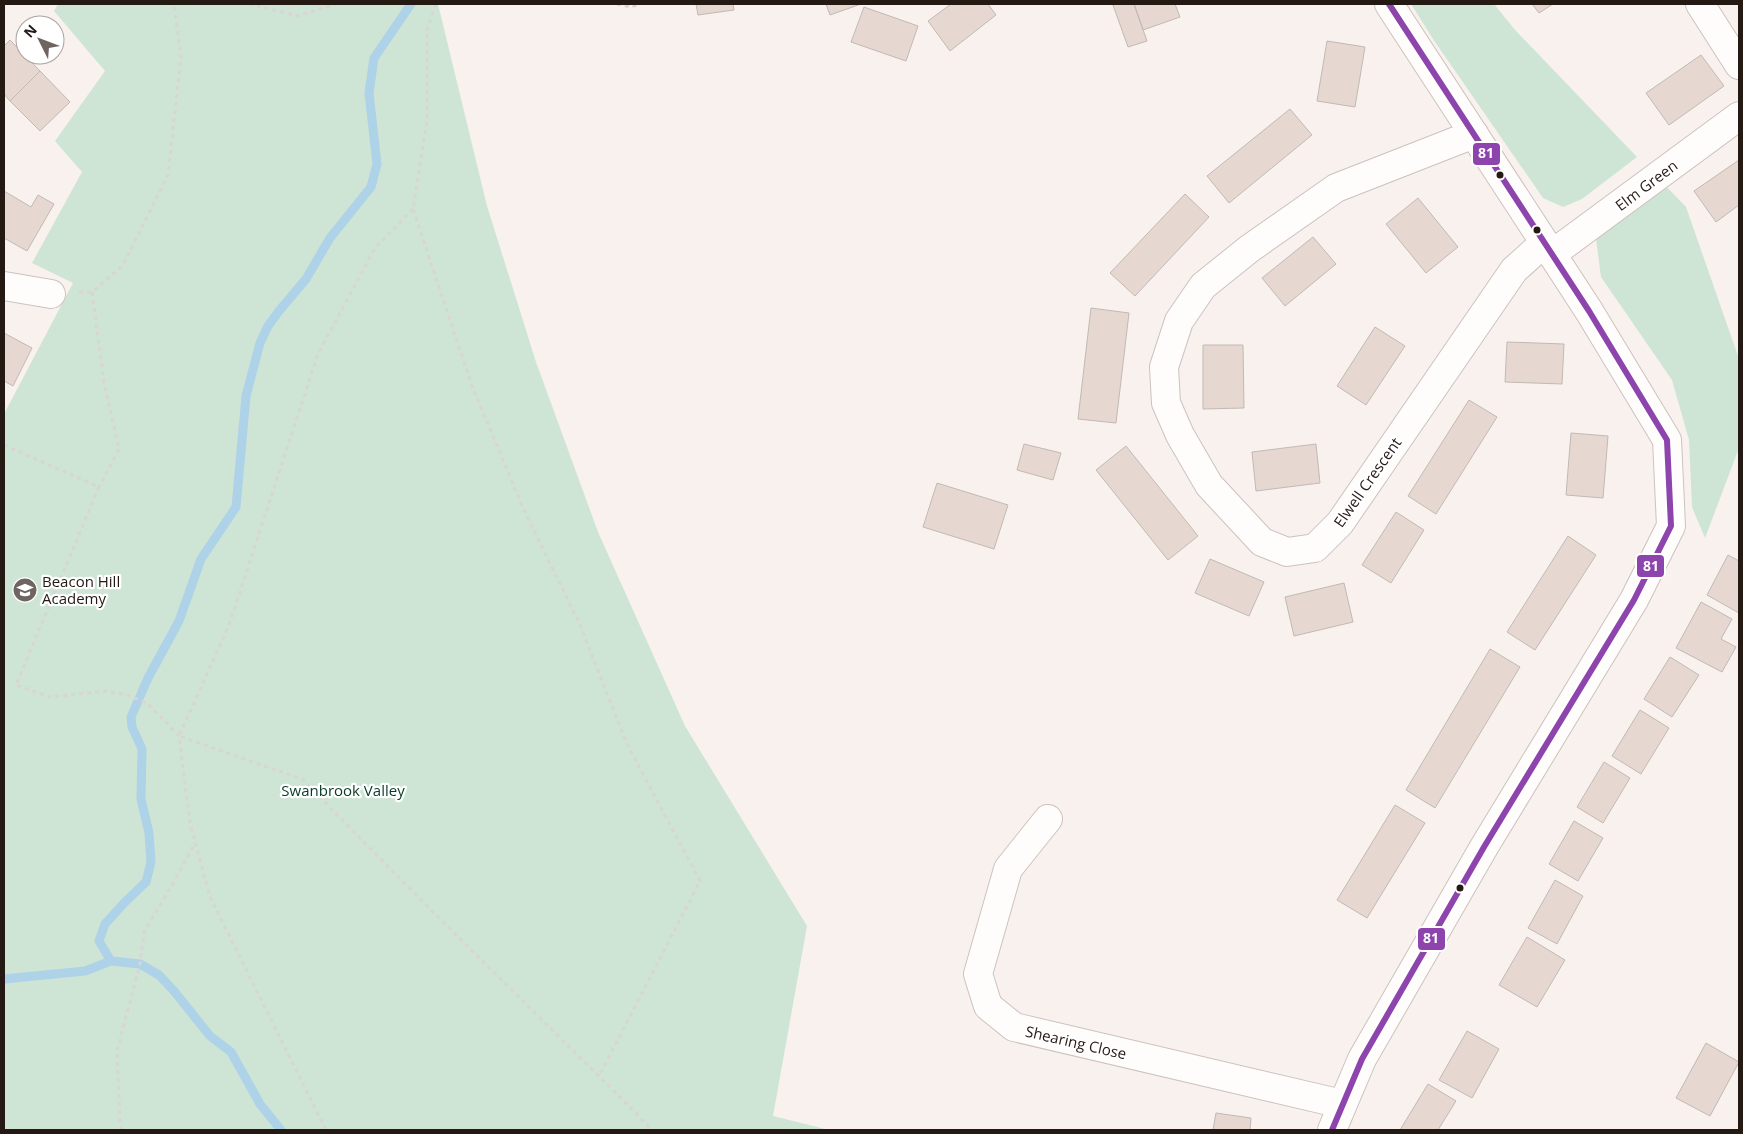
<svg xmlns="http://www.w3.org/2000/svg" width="1743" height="1134" font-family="'Open Sans',sans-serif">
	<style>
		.green { fill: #cee5d5 }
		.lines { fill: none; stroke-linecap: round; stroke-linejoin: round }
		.stream { stroke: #aed2e8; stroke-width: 9 }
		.building { fill: #e6d8d1; stroke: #c2b9b4 }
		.minor-casing { stroke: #ccc2bf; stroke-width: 30 }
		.tertiary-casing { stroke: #ccc2bf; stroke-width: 30 }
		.path { stroke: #d8d5d4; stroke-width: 3; stroke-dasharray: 4 4; stroke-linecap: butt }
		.minor { stroke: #fefdfc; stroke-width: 28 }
		.tertiary { stroke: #fefdfc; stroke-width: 28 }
		.bus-1-casing { stroke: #fff; stroke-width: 10 }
		.bus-1 { stroke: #8e44ad; stroke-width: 6 }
		.bus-dot { fill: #251914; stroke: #fff; stroke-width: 2 }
		.labels { text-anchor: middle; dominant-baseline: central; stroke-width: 4.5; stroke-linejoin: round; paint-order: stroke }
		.street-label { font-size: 15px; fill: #251914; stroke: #fff }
		.poi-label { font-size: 15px; fill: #251914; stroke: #fff; text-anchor: start }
		.park-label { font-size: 15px; fill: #093a26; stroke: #fff }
		.line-badge { stroke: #fff; stroke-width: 2 }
		.badge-label { font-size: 14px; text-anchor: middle; font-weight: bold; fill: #fff }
	</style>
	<rect width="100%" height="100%" fill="#f8f1ee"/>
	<!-- green -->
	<path class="green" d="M58 4H438L487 206 536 362 598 532 685 726 807 926 773 1116 829 1130H4V414L73 283 32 263 82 172 55 141 105 71 54 11Z
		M1411 4H1494L1516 31 1637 157 1582 199 1563 207 1543 198 1433 39Z
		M1666 186 1686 207 1738 356 1739 370V448L1705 538 1692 507 1689 440 1672 380 1601 277 1596 239Z"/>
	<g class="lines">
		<!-- stream -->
		<path class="stream" d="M4 979 85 971 111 961
			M281 1130 260 1104 231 1052 210 1036 174 991 159 975 140 964 111 961 99 941 105 924 125 902 146 882 151 862 149 833 141 799 142 749 132 727 131 717 148 678 179 621 201 559 236 507 246 396 260 343 268 326 279 311 306 279 330 238 371 187 377 164 369 93 374 58 411 4"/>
	</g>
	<!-- building -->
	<path class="building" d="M696 4H733L734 10 698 15Z
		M826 4H861L830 15Z
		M951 4H988L996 15 950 51 928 21Z
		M1116 4H1134L1147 41 1128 47 1113 5Z
		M1134 4H1175L1180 17 1143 30Z
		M1532 4H1553L1539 13Z
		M864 7 918 26 906 61 851 42Z
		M10 40 40 71 10 101 4 94V46Z
		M1327 41 1365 47 1355 107 1317 101Z
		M1701 55 1724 86 1669 125 1646 93Z
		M40 71 70 102 40 131 10 101Z
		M1290 109 1312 135 1229 203 1207 176Z
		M1739 160V205L1716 222 1694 191Z
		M4 191 31 207 38 195 54 204 27 251 4 238Z
		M1185 194 1209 217 1135 296 1110 273Z
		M1418 198 1458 247 1426 273 1386 224Z
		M1313 237 1336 264 1285 306 1262 278Z
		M1091 308 1129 313 1116 423 1078 419Z
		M1375 327 1405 346 1366 405 1337 386Z
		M4 333 32 348 13 386 4 381Z
		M1507 342 1564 344 1562 384 1505 382Z
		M1203 345H1243L1244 408 1203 409Z
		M1469 400 1497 417 1436 514 1408 496Z
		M1571 433 1608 436 1603 498 1566 495Z
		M1024 444 1061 453 1053 480 1017 470Z
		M1316 444 1320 483 1256 491 1252 452Z
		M1126 446 1198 536 1168 560 1096 470Z
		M937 483 1008 505 994 549 923 527Z
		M1396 512 1424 530 1391 583 1362 565Z
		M1568 536 1596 555 1535 650 1507 632Z
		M1728 555 1739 561V613L1707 595Z
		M1210 559 1264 582 1249 616 1195 593Z
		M1344 583 1353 622 1294 636 1285 597Z
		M1701 602 1732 619 1721 639 1736 647 1722 672 1676 648Z
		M1490 649 1520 667 1435 808 1406 790Z
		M1670 657 1699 675 1672 717 1644 699Z
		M1640 710 1669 728 1641 774 1612 756Z
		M1604 762 1630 778 1603 823 1577 807Z
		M1395 805 1425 823 1367 918 1337 900Z
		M1574 821 1603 838 1578 881 1549 864Z
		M1555 880 1583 896 1557 944 1528 928Z
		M1527 937 1565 960 1537 1007 1499 985Z
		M1467 1031 1499 1049 1472 1098 1439 1080Z
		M1706 1043 1739 1062 1710 1116 1676 1098Z
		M1428 1084 1456 1101 1438 1130H1400Z
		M1216 1113 1251 1118 1250 1130H1213Z"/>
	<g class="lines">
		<defs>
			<path id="minor" d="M1700 4 1739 65
				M1474 134 1336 188 1249 249 1203 286 1179 321 1164 367 1166 403 1180 435 1209 485 1262 542 1287 552 1315 548 1340 523 1514 270 1544 243
				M1552 254 1739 116
				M4 286 51 294
				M1048 819 1008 869 978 974 988 1006 1014 1027 1342 1104"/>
			<path id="tertiary" d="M1332 1130 1362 1059 1484 847 1634 600 1671 526 1667 440 1589 311 1389 4"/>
		</defs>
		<!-- minor casing -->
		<use href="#minor" class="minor-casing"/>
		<!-- tertiary casing -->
		<use href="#tertiary" class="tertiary-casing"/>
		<!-- path -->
		<path class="path" d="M249 4 298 16 336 4
			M436 4 427 30V121L413 209 472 386 524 510 580 625 627 744 700 881 599 1076
			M617 4 631 7 639 4
			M413 209 375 248 318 354 229 625 179 736 302 779 434 913 622 1099 652 1130
			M79 292H92L123 265 168 175 181 56 174 4
			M92 292 104 382 119 449 99 487
			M4 445 99 487 16 685 50 697 106 691 127 695 147 703 179 736 190 823 210 897 326 1130
			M122 1130 120 1124 117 1051 140 964 144 932 175 880 195 843"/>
		<!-- minor -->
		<use href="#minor" class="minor"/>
		<!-- tertiary -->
		<use href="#tertiary" class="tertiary"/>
		<defs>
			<path id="bus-1" d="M1332 1130 1362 1059 1484 847 1634 600 1671 526 1667 440 1589 311 1389 4"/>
		</defs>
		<!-- bus-1 casing -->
		<use href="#bus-1" class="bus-1-casing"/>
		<!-- bus-1 -->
		<use href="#bus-1" class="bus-1"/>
	</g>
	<!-- icons -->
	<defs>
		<symbol id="school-disc" viewBox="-11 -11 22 22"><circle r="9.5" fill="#6f6560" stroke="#fff"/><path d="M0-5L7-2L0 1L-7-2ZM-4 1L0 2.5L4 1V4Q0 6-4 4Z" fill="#fff"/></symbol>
	</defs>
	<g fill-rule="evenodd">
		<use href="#school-disc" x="11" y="576" width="28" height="28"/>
	</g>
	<!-- markers -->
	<g class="bus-dot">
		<circle cx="1500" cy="175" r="4.5"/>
		<circle cx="1537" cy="230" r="4.5"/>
		<circle cx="1460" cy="888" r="4.5"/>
	</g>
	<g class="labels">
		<!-- street labels -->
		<g class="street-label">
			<text transform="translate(1646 185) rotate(-37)">Elm Green</text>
			<text transform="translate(1367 482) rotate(-55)">Elwell Crescent</text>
			<text transform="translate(1076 1042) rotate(13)">Shearing Close</text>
		</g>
		<!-- poi labels -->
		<g class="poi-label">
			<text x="42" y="581">Beacon Hill<tspan x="42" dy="17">Academy</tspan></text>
		</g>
		<!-- park labels -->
		<g class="park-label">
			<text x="343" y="790">Swanbrook Valley</text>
		</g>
	</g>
	<g class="line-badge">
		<rect x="1472" y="142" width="29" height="24" rx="5" fill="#8e44ad"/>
		<rect x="1636" y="554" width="29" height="24" rx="5" fill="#8e44ad"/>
		<rect x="1417" y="927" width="29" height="24" rx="5" fill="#8e44ad"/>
	</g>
	<g class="badge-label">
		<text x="1486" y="158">81</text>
		<text x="1651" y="571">81</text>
		<text x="1431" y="943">81</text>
	</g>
	<!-- border -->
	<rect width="1743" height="1134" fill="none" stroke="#251914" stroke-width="10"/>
	<!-- north arrow -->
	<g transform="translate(40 40) rotate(312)"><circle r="24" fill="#ffffff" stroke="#a8a3a1"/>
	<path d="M0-4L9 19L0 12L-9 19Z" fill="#6f6560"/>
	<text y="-8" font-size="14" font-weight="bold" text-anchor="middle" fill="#251914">N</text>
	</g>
</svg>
